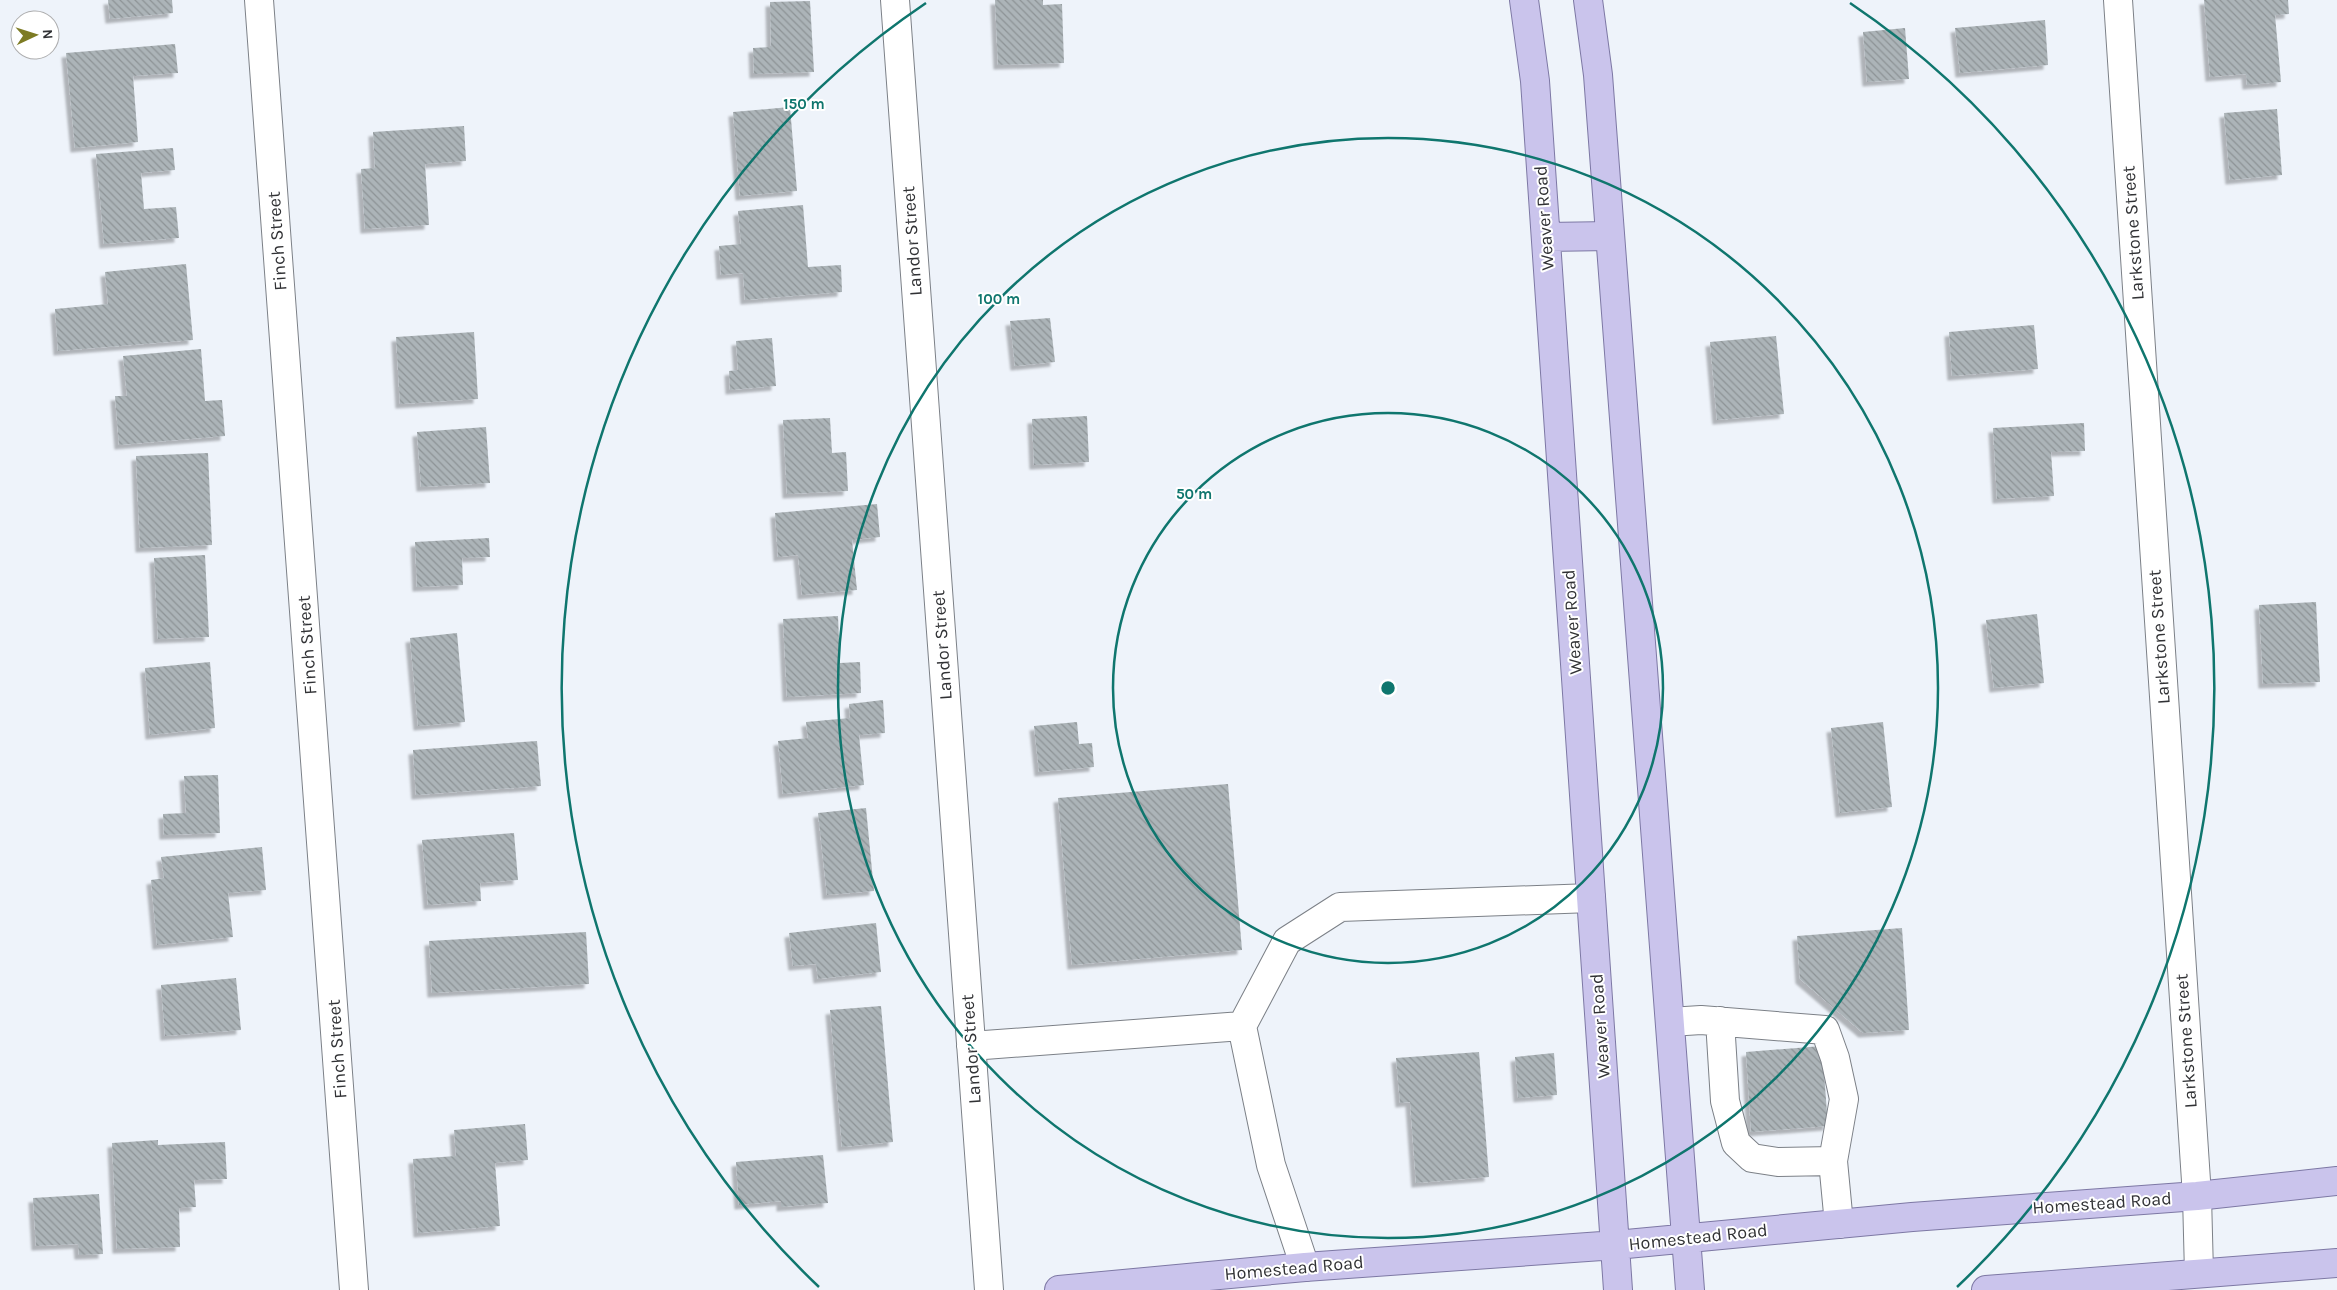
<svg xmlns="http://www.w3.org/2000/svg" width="2337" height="1290" font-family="Karla,sans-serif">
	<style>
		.building { fill: url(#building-back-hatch); filter: url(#shadow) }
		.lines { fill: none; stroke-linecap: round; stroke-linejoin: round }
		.minor-casing { stroke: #7c8087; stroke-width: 30 }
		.major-casing { stroke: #7d78a4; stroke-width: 30 }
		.minor { stroke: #fff; stroke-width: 28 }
		.major { stroke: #cac4ec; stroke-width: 28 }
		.ring { fill: none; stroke: #0f766e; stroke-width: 2.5 }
		.labels { text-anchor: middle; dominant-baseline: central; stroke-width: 4; stroke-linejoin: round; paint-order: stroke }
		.street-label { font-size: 18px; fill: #313235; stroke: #fff }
		.centre { fill: #0f766e; stroke: #fff; stroke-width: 2.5 }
		.ring-label { font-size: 15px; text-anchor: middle; font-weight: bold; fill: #0f766e; stroke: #fff; stroke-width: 4; stroke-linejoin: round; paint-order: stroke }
	</style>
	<defs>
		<pattern id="building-back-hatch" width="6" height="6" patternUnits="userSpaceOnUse" patternTransform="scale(1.25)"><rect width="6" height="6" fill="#acb4b8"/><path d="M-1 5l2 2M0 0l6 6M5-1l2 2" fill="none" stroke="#8d9396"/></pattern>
		<filter id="shadow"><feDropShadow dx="-4.5" dy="4.5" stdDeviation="1" flood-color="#0004"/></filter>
	</defs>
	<rect width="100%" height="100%" fill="#eef3fa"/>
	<!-- building -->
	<path class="building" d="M108 0H172L173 13 110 19Z
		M995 0H1043V5L1062 4 1064 63 998 65Z
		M2204 0H2288L2289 14 2275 15 2281 82 2247 85 2246 74 2210 77Z
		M810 1 814 72 754 74 753 48 771 47 770 2Z
		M2045 20 2048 65 1960 73 1955 28Z
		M1905 28 1909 79 1867 82 1863 32Z
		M175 44 178 73 133 76 138 142 75 148 66 53Z
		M790 107 797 191 740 196 733 112Z
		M2277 109 2282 175 2230 180 2224 113Z
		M464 126 466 161 425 164 429 225 365 229 361 169 375 168 373 132Z
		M173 148 175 170 141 173 144 209 176 207 179 238 104 244 96 154Z
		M803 205 808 267 841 265 842 292 745 300 743 273 721 275 719 246 741 244 738 211Z
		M186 264 193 340 58 351 55 309 108 304 105 272Z
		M1050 318 1055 362 1015 366 1010 321Z
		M2034 325 2038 369 1952 376 1949 332Z
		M474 332 478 399 400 404 396 337Z
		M1776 336 1784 414 1717 420 1710 342Z
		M772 338 776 386 730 390 729 371 738 370 736 341Z
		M201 349 205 401 222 400 225 436 119 445 115 396H127L123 356Z
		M1087 416 1089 462 1034 465 1032 419Z
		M830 418 832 453 846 452 848 491 787 494 783 420Z
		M2084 423 2085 451 2051 452 2054 496 1997 499 1993 428Z
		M486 427 490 483 421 487 417 432Z
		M208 453 212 545 140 548 136 456Z
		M877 504 880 537 852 540 857 590 802 595 798 555 778 557 775 513Z
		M489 538 490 557 462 558 463 585 417 587 415 542Z
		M205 555 209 637 158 639 154 558Z
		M2316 602 2320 682 2263 684 2259 605Z
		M2037 614 2044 683 1994 688 1986 620Z
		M838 616 840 663 860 662 861 693 787 697 783 619Z
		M457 633 465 722 418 726 410 638Z
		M210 662 215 728 150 735 145 668Z
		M883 700 885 733 859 735 864 785 783 794 778 741 808 738 806 722 850 718 849 704Z
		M1077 722 1079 744 1092 743 1094 767 1039 772 1034 726Z
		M1883 722 1892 807 1840 813 1831 728Z
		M537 741 541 786 416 795 413 750Z
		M218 775 220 833 164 835 163 814 186 813 184 776Z
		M1228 784 1242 950 1072 965 1058 798Z
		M866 808 874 891 827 895 818 813Z
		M514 833 518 880 480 883 481 901 428 905 422 840Z
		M262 847 266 890 228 893 233 937 157 945 151 880 164 878 161 857Z
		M876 923 881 972 818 979 816 964 793 966 789 933Z
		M1902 928 1909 1030 1863 1033 1800 979 1797 936Z
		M586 932 589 984 432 993 429 941Z
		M236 978 241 1030 165 1036 161 985Z
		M881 1006 893 1142 842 1147 830 1010Z
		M1822 1046 1828 1126 1751 1132 1746 1052Z
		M1479 1052 1489 1177 1416 1183 1410 1102 1400 1103 1396 1058Z
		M1554 1053 1557 1095 1518 1098 1515 1057Z
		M525 1124 528 1160 495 1163 500 1226 418 1233 413 1159 456 1156 454 1130Z
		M158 1140V1145L225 1142 227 1179 194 1180 196 1207 179 1208 180 1247 117 1249 112 1143Z
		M823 1155 828 1203 781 1207V1201L739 1205 736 1162Z
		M99 1194 103 1254 79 1255 78 1244 36 1246 33 1198Z"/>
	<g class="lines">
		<defs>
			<path id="minor" d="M259 0 354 1290
				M895 0 989 1290
				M2118 0 2197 1196 2199 1273
				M1720 1021 1725 1101 1736 1143 1752 1158 1778 1162 1833 1161
				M1670 1022 1701 1020 1825 1030 1835 1058 1844 1099 1833 1161 1839 1224
				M1242 1026 1271 1165 1305 1267
				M971 1046 1242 1026 1287 941 1340 907 1591 898"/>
			<path id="major" d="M1524 0 1535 81 1618 1290
				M1588 0 1598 75 1690 1290
				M1546 237 1610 236
				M1059 1290 1305 1267 1616 1245 1912 1217 2197 1196 2337 1181
				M1986 1290 2337 1263"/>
		</defs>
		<!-- minor casing -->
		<use href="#minor" class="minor-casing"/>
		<!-- major casing -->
		<use href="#major" class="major-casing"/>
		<!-- minor -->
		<use href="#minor" class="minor"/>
		<!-- major -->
		<use href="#major" class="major"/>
	</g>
	<!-- distance rings -->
	<g class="ring">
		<circle cx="1388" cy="688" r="275"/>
		<circle cx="1388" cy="688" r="550"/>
		<path d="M819 1287A826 826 0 0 1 926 3M1850 3A826 826 0 0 1 1957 1287"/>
	</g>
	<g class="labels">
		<!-- street labels -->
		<g class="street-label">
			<text transform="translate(1544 218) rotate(-94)">Weaver Road</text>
			<text transform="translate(2133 233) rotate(-94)">Larkstone Street</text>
			<text transform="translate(277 241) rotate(-94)">Finch Street</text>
			<text transform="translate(912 241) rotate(-94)">Landor Street</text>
			<text transform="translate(1572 622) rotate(-94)">Weaver Road</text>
			<text transform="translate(2159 637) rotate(-94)">Larkstone Street</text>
			<text transform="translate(307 645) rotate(-94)">Finch Street</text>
			<text transform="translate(942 645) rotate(-94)">Landor Street</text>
			<text transform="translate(1600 1026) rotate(-94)">Weaver Road</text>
			<text transform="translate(2186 1041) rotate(-94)">Larkstone Street</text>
			<text transform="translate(337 1049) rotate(-94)">Finch Street</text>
			<text transform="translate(971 1049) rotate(-94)">Landor Street</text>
			<text transform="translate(2102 1203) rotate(-4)">Homestead Road</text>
			<text transform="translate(1698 1237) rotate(-6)">Homestead Road</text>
			<text transform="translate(1294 1268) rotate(-5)">Homestead Road</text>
		</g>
	</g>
	<circle cx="1388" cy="688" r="8" class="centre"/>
	<g class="ring-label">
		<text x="804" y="109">150 m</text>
		<text x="999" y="304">100 m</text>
		<text x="1194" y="499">50 m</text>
	</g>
	<!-- north arrow -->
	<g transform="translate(35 35) rotate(86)"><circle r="24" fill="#ffffff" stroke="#adadae"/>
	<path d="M0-4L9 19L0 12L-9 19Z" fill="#7d7b23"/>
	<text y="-8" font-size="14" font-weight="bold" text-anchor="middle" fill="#313235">N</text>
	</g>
</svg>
